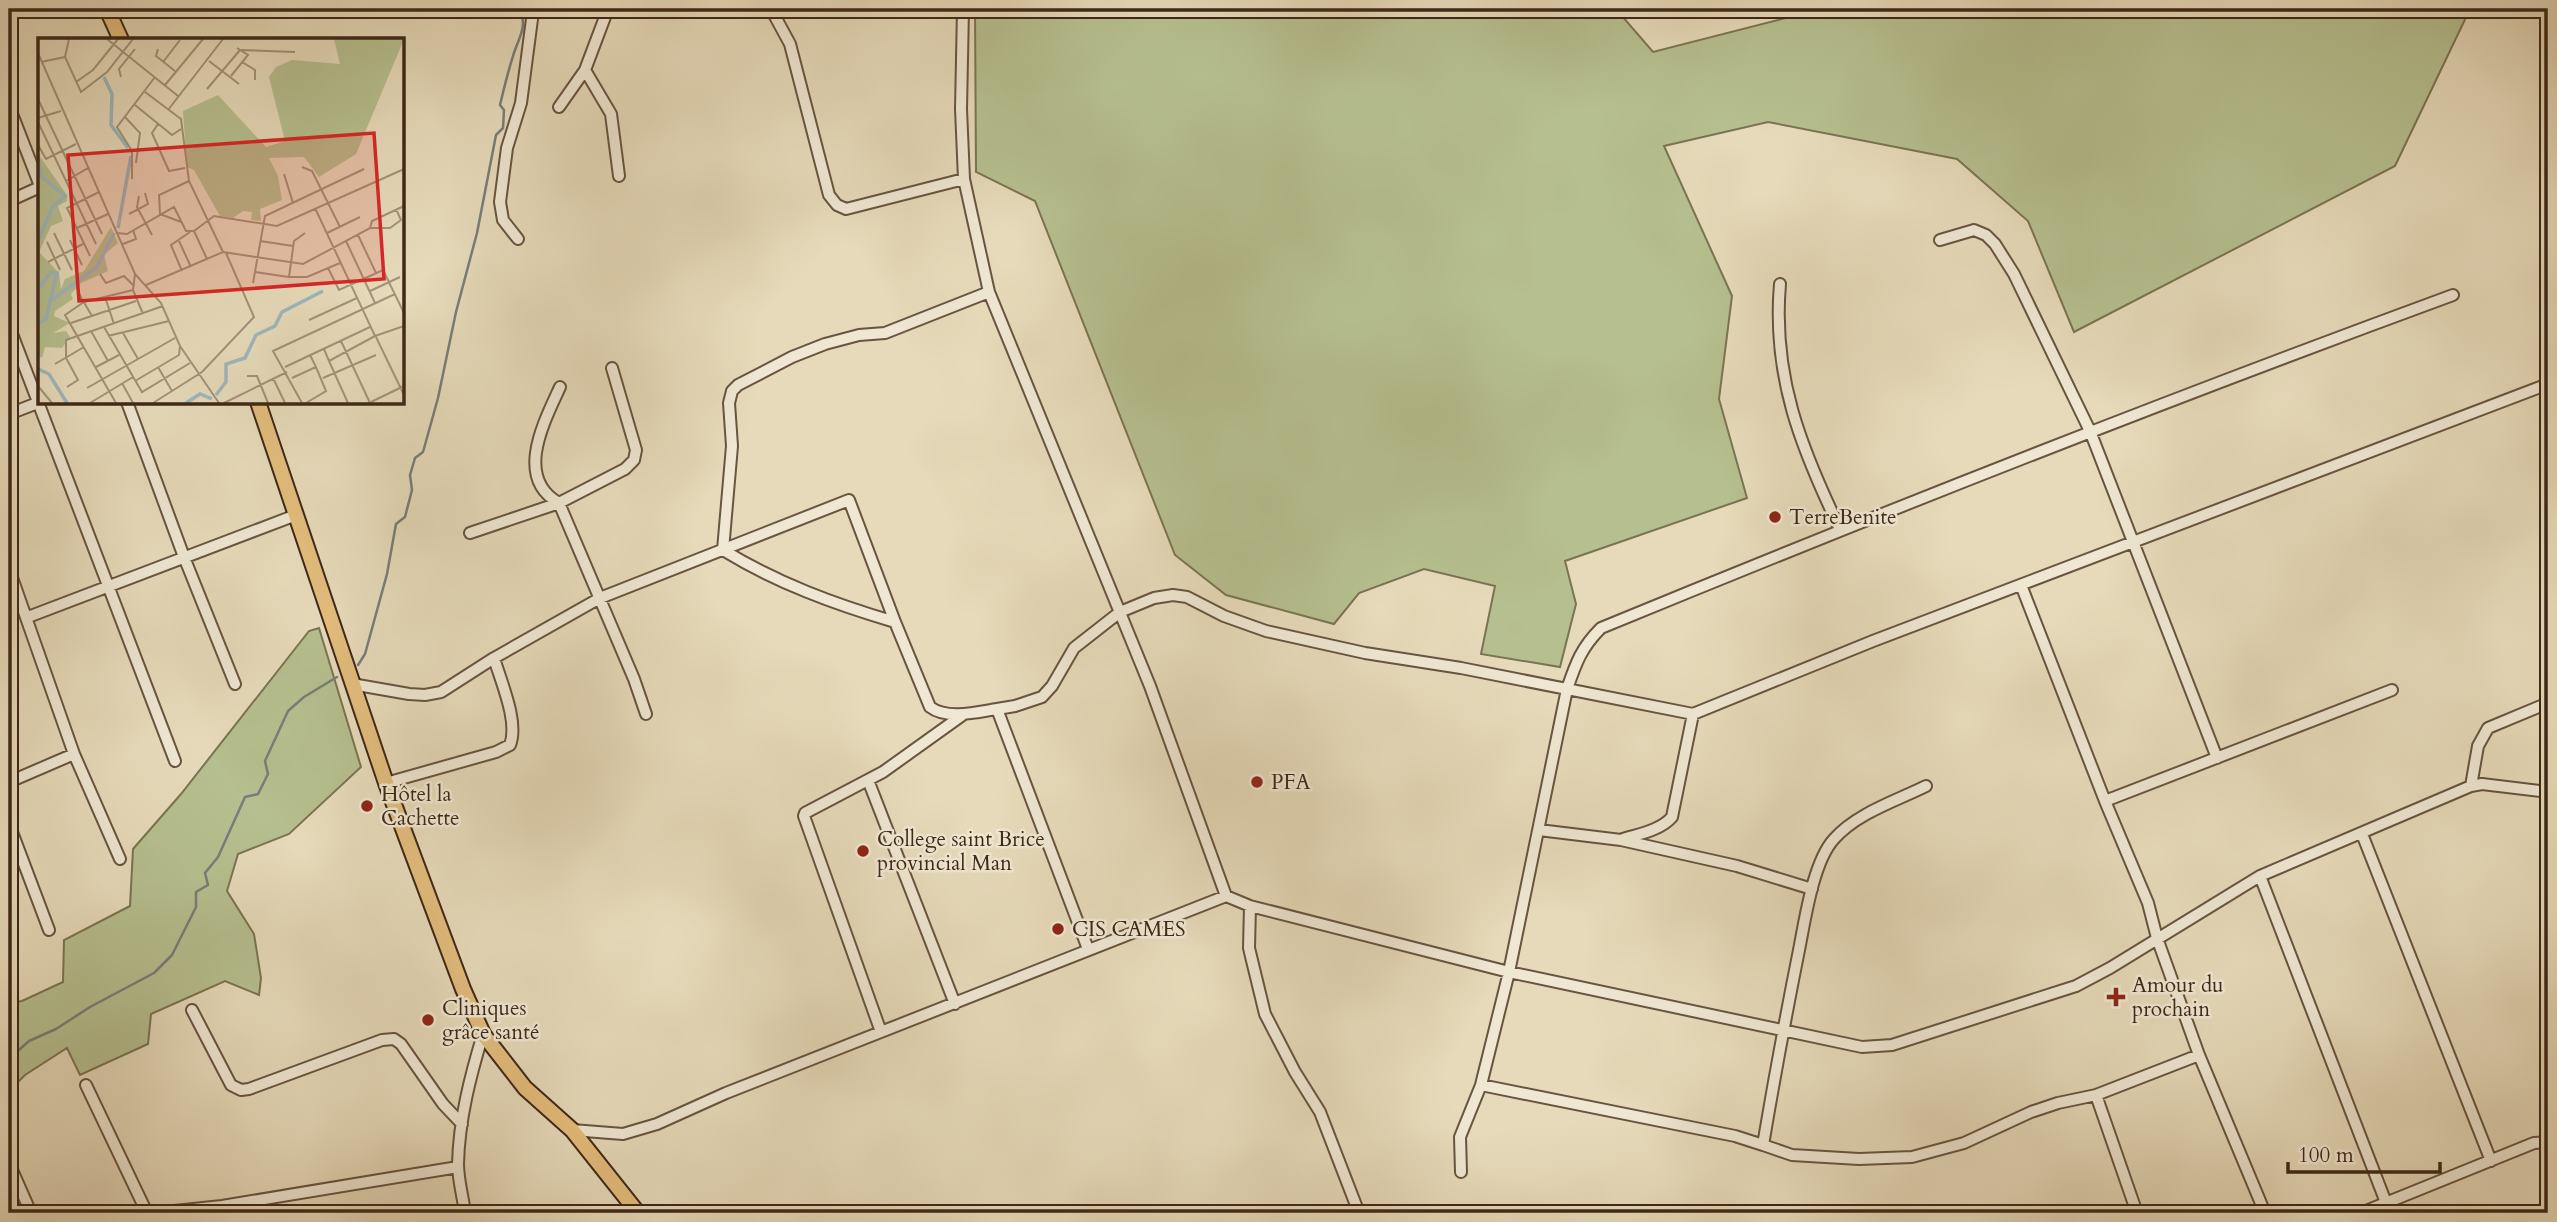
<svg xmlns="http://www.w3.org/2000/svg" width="2557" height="1222" font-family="Cardo,serif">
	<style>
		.green { fill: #b6bf8f; stroke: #7a7453; stroke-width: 2 }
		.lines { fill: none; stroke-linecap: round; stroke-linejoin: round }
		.stream { stroke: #777e7a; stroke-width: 2.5 }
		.minor-casing { stroke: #685440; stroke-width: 14 }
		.major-casing { stroke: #3e2817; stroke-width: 18 }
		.minor { stroke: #efe7d2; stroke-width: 10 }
		.major { stroke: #e3bd7d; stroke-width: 14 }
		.poi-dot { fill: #8f2418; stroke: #efe7d2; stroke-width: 2.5 }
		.labels { text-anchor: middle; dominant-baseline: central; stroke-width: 5; stroke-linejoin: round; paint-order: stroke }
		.poi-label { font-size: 21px; fill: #3e2817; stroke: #efe7d2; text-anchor: start }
		.inset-river { fill: none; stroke: #9db7bc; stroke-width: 3.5 }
		.inset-road { fill: none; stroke: #a39379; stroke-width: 2 }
		.view { fill: #d62828; fill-opacity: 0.15; stroke: #d62828; stroke-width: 3.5 }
		.inset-edge { fill: none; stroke: #3e2817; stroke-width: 3.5 }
	</style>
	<rect width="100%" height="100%" fill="#e6daba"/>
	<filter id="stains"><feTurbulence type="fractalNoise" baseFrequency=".00286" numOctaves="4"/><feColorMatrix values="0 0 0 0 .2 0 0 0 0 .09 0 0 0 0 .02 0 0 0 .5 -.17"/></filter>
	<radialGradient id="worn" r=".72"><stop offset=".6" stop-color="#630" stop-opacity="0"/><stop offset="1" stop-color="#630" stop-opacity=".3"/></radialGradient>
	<!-- green -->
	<path class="green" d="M975 9H1616L1653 52 1813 11V9H2470L2395 166 2074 332 2028 221 1957 159 1768 122 1664 146 1732 296 1719 399 1747 498 1565 561 1576 604 1560 667 1481 654 1495 586 1424 569 1359 593 1334 624 1226 595 1175 555 1035 201 976 172Z
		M319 628 361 767 289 834 238 854 227 891 254 934 261 978 259 995 225 981 151 1014 148 1044 80 1075 67 1048 25 1075 9 1091V1003L22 1001 63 982 64 940 130 906 133 849 181 794 309 631Z"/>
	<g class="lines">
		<!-- stream -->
		<path class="stream" d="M358 665 365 654 387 574 396 524 405 517 412 490 410 475 415 458 423 452 438 398 456 312 477 233 496 135 503 128 504 110 500 105C504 88 508 72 513 56 518 39 528 27 520 9
			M9 1059 29 1041 56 1029 90 1007 154 973 172 955 196 907V892L208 885 205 873 218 857 245 797 258 794 268 774 265 761 288 711 304 697 337 677"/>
		<defs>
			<path id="minor" d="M771 9 790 44 829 195 837 205 846 209 964 179
				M963 9 961 109 964 179 989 292 1150 686 1226 896
				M585 70 611 114 619 176
				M9 106 40 186
				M559 107 585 70 608 9
				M9 201 40 187
				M518 239 503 220 500 202 507 148 521 103 532 19 531 9
				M1940 240 1974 230 1986 235 1995 244 2014 274 2090 431 2217 758
				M1780 284C1772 376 1801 448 1840 529
				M9 326 175 761
				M560 387C544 422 514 478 559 503L634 679 646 714
				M127 402 184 557 235 684
				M9 414 40 402
				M470 533 559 503 625 469 634 460 636 450 612 368
				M9 569 74 754 120 859
				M2021 585 2105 801 2148 903 2157 938 2199 1055 2265 1213
				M28 617 296 515
				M895 622C834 604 777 583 723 550L732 446 729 403 732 391 738 385 792 357 825 344 859 335 885 333 989 292
				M352 684 409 694 425 695 441 692 494 658 600 598 849 500 895 622 930 707C947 720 978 712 997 709L1088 949
				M997 709 1015 706 1042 697 1052 686 1074 648 1120 612 1154 598 1173 595 1187 597 1224 616 1266 631 1365 653 1461 668 1693 714 1873 641 2548 384
				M868 780 955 1004
				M9 782 74 754
				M386 783 496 752 510 745C519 722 501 682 494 658
				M2471 786 2478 746 2488 728 2548 703
				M2105 801 2392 690
				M9 824 49 930
				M1539 830 1621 840 1737 866 1812 889
				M2362 834 2491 1161
				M1623 839C1639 834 1661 830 1672 817L1693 714
				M2260 876 2390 1213
				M1250 906 1249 948 1265 1014 1295 1072 1320 1112 1359 1213
				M192 1010 231 1085 241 1090 249 1089 382 1040 394 1039 401 1044 443 1104 462 1124
				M881 1032 804 816 805 813 883 772 964 714
				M86 1085 147 1213
				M1481 1085 1735 1136 1763 1145C1774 1080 1786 1015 1799 950 1805 920 1813 862 1834 839 1857 813 1896 801 1926 786
				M2096 1095 2137 1213
				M572 1130 623 1134 657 1124 726 1093 1226 896 1250 906 1509 972 1862 1047 1892 1045 2076 986 2110 968 2260 876 2471 786 2482 784 2548 792
				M1763 1145 1792 1155 1859 1159 1912 1157 1964 1143 2031 1112 2058 1103 2096 1095 2199 1055
				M9 1163 31 1213
				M1461 1172 1460 1137 1481 1085 1509 972 1567 689C1576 663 1581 648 1601 628 1883 512 2167 400 2453 295
				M155 1213 222 1206 458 1167
				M465 1213C463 1197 458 1180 458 1164 459 1120 470 1077 483 1034
				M2361 1213 2534 1143 2548 1142"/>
			<path id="major" d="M107 9 121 40
				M258 402 386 783 463 989 483 1034 525 1088 572 1130 638 1213"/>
		</defs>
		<!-- minor casing -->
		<use href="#minor" class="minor-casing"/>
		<!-- major casing -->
		<use href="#major" class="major-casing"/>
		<!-- minor -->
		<use href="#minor" class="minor"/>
		<!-- major -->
		<use href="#major" class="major"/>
	</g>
	<!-- markers -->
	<g class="poi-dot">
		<circle cx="1775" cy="517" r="7"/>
		<circle cx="1257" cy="782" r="7"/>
		<circle cx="367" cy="806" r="7"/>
		<circle cx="863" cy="851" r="7"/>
		<circle cx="1058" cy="929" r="7"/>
		<path d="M2112.5 986.5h7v7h7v7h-7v7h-7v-7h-7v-7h7z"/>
		<circle cx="428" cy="1020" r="7"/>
	</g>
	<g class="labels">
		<!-- poi labels -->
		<g class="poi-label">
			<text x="1789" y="517">TerreBenite</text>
			<text x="1271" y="782">PFA</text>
			<text x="381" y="794">Hôtel la<tspan x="381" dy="24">Cachette</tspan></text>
			<text x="877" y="839">College saint Brice<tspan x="877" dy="24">provincial Man</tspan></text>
			<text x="1072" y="929">CIS CAMES</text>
			<text x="2132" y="985">Amour du<tspan x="2132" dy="24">prochain</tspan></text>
			<text x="442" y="1008">Cliniques<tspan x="442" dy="24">grâce santé</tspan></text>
		</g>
	</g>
	<!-- overview -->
	<g transform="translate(38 38)">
		<rect width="366" height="366" fill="#e6daba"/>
		<path d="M296 1H366L318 116 281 139 266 119 231 120 240 138 244 162 222 171 223 183 213 182 214 174 205 173 195 180 182 178 156 132 149 129 145 73 180 57 228 109 247 103 231 39 238 29 254 22 302 26ZM0 116 29 157V163L20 168 25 183 13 188 1 214 21 235 23 251 27 241 46 233 73 189 80 205 66 217 70 233 43 245 33 256 35 261 17 273 16 278 32 285 15 295 28 293 32 299 24 310 7 309 4 320 0 318Z" fill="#b6bf8f"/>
		<path class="inset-river" d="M66 39 74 56 73 87 90 110M0 120 4 139 27 158 15 168 0 203M80 190 93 118M0 252 12 235H19L8 281 0 286M14 262 59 229 76 195M0 331 11 336 29 365M178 357 188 344V326L207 320 218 297 237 288 244 274 285 253M148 365 162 356 174 361"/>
		<path class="inset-road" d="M31 1 27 19 43 54 69 34 95 1M69 1 140 58M120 11 118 18 137 33M203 12 257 14M0 15 97 236 123 265 142 308 181 365M171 23 201 46M3 24 27 19M125 24 142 2M204 24 217 32V42M193 38 210 17 199 10M83 39 81 31 97 11M38 44 55 32 80 1M127 47 165 1M169 51 202 12M107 54 143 81 151 143 185 214M0 61 64 196M97 67 134 97 143 91M130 72 185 1M87 79 102 95 98 125M0 80 23 73M0 84 58 206M120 86 114 95 131 133 147 130M0 107 8 121 38 106M264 129 274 133 302 189M246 136 255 165M94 141V113L79 89 117 39M28 143 50 130M101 158 99 169 114 197M277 170 337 298 366 288M91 176 110 166 107 155M143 184 122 176 121 157 151 143M39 190 70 176M332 190 334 183 366 168M156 193 176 178 239 188 366 131M16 195 34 232M78 195 89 196 136 169 148 193H156L169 221M289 195 322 179M320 197 338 235M32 202 44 227M141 203 153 229M222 203 255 208M308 203 337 265M9 204 22 232M85 206 98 201 95 192M52 218 29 170 61 154M10 224 45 206M290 230 301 252 345 232 366 275M144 233 133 207 152 194M217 234 251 239 256 203 267 195M62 236 68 245 86 238 95 247M97 236 95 252 105 276M251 239H269L302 225M215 245 227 178 326 131M108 247 185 214 265 226 332 190H352L363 182 358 171M332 253 362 239M41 256 54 278M67 259 76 286M271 282 319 260M33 285 98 263M66 289 104 354 152 325M53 293 70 323M85 295 100 321M70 298 131 283M338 299 366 357M303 303 332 365M286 311 291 323 337 298M291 323 310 365M17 326 46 309M58 329 81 317M120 329 134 353M247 329 332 289M209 338H219L230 365M235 340 247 365M254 340 278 329 272 317M285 340 338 317M97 343 141 317 142 308M84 345 95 365M0 348 14 365M29 349 40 342 28 320V302L125 268M49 350 137 300M333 364 366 348M52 365 95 339M78 365 27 277 46 264 95 252M115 365 164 334 216 279 188 215M186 365 249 334M264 365 235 313 357 256M268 365 288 353 278 329"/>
		<path class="view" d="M336 95 346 241 41 263 30 117Z"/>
		<rect width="366" height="366" class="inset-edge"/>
	</g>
	<!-- margin -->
	<rect width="2557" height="1222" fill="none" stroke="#e6daba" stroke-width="35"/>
	<rect x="10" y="10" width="2536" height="1201" fill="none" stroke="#3e2817" stroke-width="3.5"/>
	<rect x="18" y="18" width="2522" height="1187" fill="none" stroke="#3e2817" stroke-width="2"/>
	<!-- scale -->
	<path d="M2288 1162v10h152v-10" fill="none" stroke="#3e2817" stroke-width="3.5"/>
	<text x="2298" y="1162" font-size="21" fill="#3e2817" stroke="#efe7d2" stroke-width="5" paint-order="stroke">100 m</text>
	<rect width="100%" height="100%" filter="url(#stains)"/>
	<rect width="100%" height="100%" fill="url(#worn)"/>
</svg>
